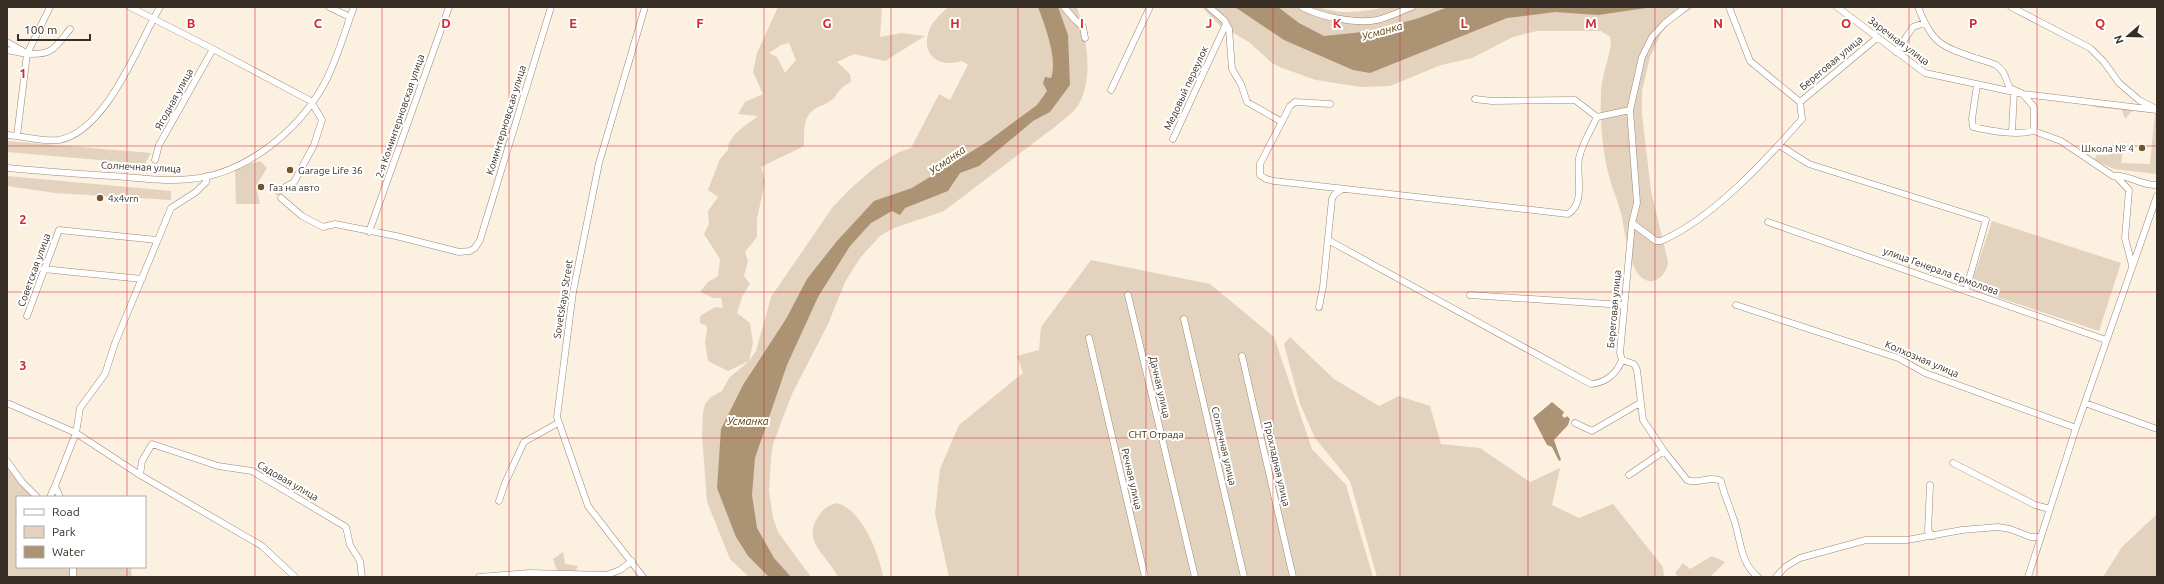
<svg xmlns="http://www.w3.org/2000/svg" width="2164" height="584" font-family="Ubuntu,sans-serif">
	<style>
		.green { fill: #e3d2bd; fill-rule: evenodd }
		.water { fill: #ac9373 }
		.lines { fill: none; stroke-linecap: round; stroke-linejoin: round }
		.minor-casing { stroke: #9c8972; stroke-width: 7 }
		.minor { stroke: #fff; stroke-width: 6 }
		.grid { fill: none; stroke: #d62828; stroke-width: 1; stroke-opacity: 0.55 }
		.poi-dot { fill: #74552a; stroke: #fff; stroke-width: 1.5 }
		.labels { text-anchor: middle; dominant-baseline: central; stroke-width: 4; stroke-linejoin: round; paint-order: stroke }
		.street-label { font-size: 10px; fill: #372f26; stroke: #fff }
		.poi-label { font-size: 10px; fill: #372f26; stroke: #fff; text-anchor: start }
		.park-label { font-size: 10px; fill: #442900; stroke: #fff }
		.water-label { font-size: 11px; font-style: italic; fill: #5e3b00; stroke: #fff }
		.grid-label { font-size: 13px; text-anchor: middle; font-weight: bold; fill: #d62828; stroke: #fff; stroke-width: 4; stroke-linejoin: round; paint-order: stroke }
	</style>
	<rect width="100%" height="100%" fill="#fcf0e1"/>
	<!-- green -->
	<path class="green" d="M778 7H882L880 37 901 33 925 36 885 61 854 54 837 62 850 74 851 82C842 86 839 91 833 99 826 105 817 106 811 112 803 119 804 136 804 146L761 167 765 181 757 219V237L745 252 748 261 744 276 750 284 742 297 737 313 750 323 753 343 749 361 728 371 708 361 705 342 707 329 706 325 700 323V316L715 307 723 308 721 298H714L700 292 708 282 718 276 720 259 704 234 709 224 708 211 718 197 708 190 720 159 728 150C728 135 747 125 758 116L738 114 745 102 763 94 753 72 757 53ZM789 43 796 60 785 73 777 57 769 53 781 45Z
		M948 7H1077C1086 36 1094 73 1080 102 1075 112 1064 119 1056 126L944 211 894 228 880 236 860 258 845 282 828 324 792 394 773 444 771 458 769 491 773 518 778 532 811 577H749L730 559 707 502 702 435 703 412 705 404 711 397 722 391 729 378 749 361 756 351 771 297 832 208 849 190 874 168 899 152 911 148 939 94 950 100 968 65 962 61C941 68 920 56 929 31 932 21 941 14 948 7Z
		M1202 7H1318C1342 15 1362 12 1387 7H1694L1670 23 1662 31 1650 57 1642 91V114L1651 191 1668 262C1667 275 1653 288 1641 277 1628 265 1625 230 1621 213 1618 201 1613 191 1610 179 1602 152 1600 121 1601 94 1601 77 1609 60 1611 43L1610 37 1601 31H1537L1513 37 1472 58 1441 65 1390 86 1361 87 1316 80 1282 68 1272 63 1249 42 1219 25Z
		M2094 104 2157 112V174L2114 169 2094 160 2097 155H2109L2118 143 2124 145 2121 163 2150 164 2155 113 2132 111 2125 119 2122 110 2094 107Z
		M7 141 151 153 145 164 7 152Z
		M260 161 267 168 256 186 260 204H236L235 168Z
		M7 176 171 191V200L55 193 7 186Z
		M1992 221 2121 263 2099 331 1970 288Z
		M1091 260 1210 284 1274 337 1312 449 1346 485 1373 577H949L935 514 940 469 959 425 1023 373 1017 356 1039 350 1041 327Z
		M1290 337 1334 379 1379 406 1399 396 1430 406 1441 444 1480 448 1530 482 1560 468 1552 505 1579 518 1613 504 1663 567 1664 577H1377L1350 481 1315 438 1300 404 1284 344Z
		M7 468 34 497H17V567H133L131 570 132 577H7Z
		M837 503C862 510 879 553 883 577H838C829 557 801 542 818 517 823 509 827 506 837 503Z
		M2157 514V577H2103L2122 547Z
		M563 552 565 564 578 566 575 573H558L553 559Z
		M1712 556 1725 562 1710 577H1678L1675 573 1683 563 1690 569Z"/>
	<!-- water -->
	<path class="water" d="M1038 7H1058L1068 35 1070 85 1050 112 1033 121 979 166 960 173 948 191 905 208 900 215 892 211 871 223 850 246 818 297 787 365 755 458 752 495 757 528 774 558 791 577H769L748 556 736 537 717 488 721 429 743 385 786 319 807 279 837 241 874 201 912 188 987 142 1037 105 1047 91 1043 83 1045 77 1051 78C1058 59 1045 26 1038 7Z
		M1235 7H1278L1299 23 1324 36 1372 31 1419 18 1448 7H1653L1598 15 1555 12 1507 18 1370 73 1353 70 1284 40Z
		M1552 402 1564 412 1562 416 1565 418 1567 416 1570 419 1568 425 1554 440 1561 460 1559 461 1552 447 1547 445 1533 418Z"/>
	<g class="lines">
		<defs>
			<path id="minor" d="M50 7 27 54C53 55 54 49 70 29
				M130 7 213 49 309 100 312 103 322 120 314 145 294 182 278 191
				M329 7 350 17
				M1064 7 1075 20 1083 27 1085 38
				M1209 7 1224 20 1229 29 1232 69 1241 84 1247 102 1282 122
				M1302 7C1321 17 1356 24 1377 20 1389 17 1401 11 1412 7
				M1729 7 1750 61 1800 102 1877 38
				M1837 7 1925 73 2023 94 2157 110
				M1918 7C1932 43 1940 46 1975 58 1982 60 1990 62 1996 65 2007 73 2005 80 2010 88L2023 94 2034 107V131L2061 141 2113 176C2129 174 2141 186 2157 185
				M2011 7 2090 48 2104 62 2119 83 2139 100 2154 108
				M7 42 23 51
				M7 50 27 54 17 136
				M1896 52 1913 27 1924 23
				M1977 85 1972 119 1973 127C1992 131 2016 136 2034 131
				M1111 90 1150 7
				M1475 99 1492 101 1575 100 1597 117 1630 110
				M1330 104 1295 102 1290 106 1260 164V175L1266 179 1274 181 1568 214C1586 203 1576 175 1579 158 1582 144 1591 130 1597 117
				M2012 132 2014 92
				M7 135C22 136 45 142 59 140 107 131 138 44 160 7
				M1173 139 1226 24
				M1779 145 1809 164 1986 220 1966 290
				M155 160 159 145 213 49
				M7 168C42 171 77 174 113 176 139 178 165 182 191 179 245 174 297 132 323 86 335 66 345 30 354 7
				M2116 176 2129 190 2125 238 2132 265
				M281 198 302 216 323 227 335 224 396 236 459 252 470 251 475 248 480 240 551 7
				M1768 222 2106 340
				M1632 223 1656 241H1661C1712 219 1765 161 1802 119L1800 102
				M369 232 449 7
				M1328 240 1591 384C1606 383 1617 373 1622 360
				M43 269 142 279
				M1128 295 1195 577
				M1470 295 1624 305
				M1736 305 1898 358 1925 373 2076 428
				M1319 307 1323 287 1332 199 1334 195 1342 189
				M27 316 59 230 157 240
				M1184 319 1244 577
				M1089 338 1145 577
				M1242 356 1293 577
				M7 403 76 433 140 475 142 461 152 444 218 466 252 471 346 527 350 545 360 561 362 577
				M2085 403 2157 429
				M1575 423 1592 431 1640 403
				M1664 451 1687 480C1698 485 1709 475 1721 481 1724 495 1730 507 1734 520 1741 540 1740 563 1758 577
				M7 461 22 482 37 497
				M1953 463 2035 505 2050 509
				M140 475 262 546 295 577
				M1629 475 1664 451 1643 420 1637 370 1634 364 1622 360 1620 353 1632 223 1637 203 1630 110 1642 57 1652 37 1665 23 1686 7
				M1930 485 1928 531 1933 536
				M50 497 55 486
				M60 497 55 486 76 433 80 408 105 374 115 343 171 208 196 192 206 182 207 176
				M499 501 505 483 524 442 558 423
				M73 567V577
				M479 577 529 573 607 575 620 570 632 561
				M643 577 588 506 557 417 573 292 599 163 645 7
				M1776 577 1785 567 1800 558 1866 540H1907L1962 530 1998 527 2010 529 2031 537H2041
				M2028 577 2076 428 2157 196"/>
		</defs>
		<!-- minor casing -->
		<use href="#minor" class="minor-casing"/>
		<!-- minor -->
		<use href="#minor" class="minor"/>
	</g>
	<!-- grid -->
	<path class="grid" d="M127 7V497M255 7V577M382 7V577M509 7V577M636 7V577M764 7V577M891 7V577M1018 7V577M1146 7V577M1273 7V577M1400 7V577M1528 7V577M1655 7V577M1782 7V577M1909 7V577M2037 7V577M7 146H2157M7 292H2157M7 438H2157M127 567V577"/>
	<!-- markers -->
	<g class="poi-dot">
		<circle cx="2142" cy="148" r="4"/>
		<circle cx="290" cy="170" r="4"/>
		<circle cx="261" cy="187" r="4"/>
		<circle cx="100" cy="198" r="4"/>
	</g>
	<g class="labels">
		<!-- street labels -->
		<g class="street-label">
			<text transform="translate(1899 41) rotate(37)">Заречная улица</text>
			<text transform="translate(1831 63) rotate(-40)">Береговая улица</text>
			<text transform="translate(1186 88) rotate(-65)">Медовый переулок</text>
			<text transform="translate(174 99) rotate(-61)">Ягодная улица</text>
			<text transform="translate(400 116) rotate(-71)">2-я Коминтерновская улица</text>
			<text transform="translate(506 120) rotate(-73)">Коминтерновская улица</text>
			<text transform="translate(141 167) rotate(3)">Солнечная улица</text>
			<text transform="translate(34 270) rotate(-70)">Советская улица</text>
			<text transform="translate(1941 271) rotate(20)">улица Генерала Ермолова</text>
			<text transform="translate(563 299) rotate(-81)">Sovetskaya Street</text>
			<text transform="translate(1614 309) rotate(-85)">Береговая улица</text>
			<text transform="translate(1922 359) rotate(23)">Колхозная улица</text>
			<text transform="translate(1160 387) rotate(77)">Дачная улица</text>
			<text transform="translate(1224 446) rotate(77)">Солнечная улица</text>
			<text transform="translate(1277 464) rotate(77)">Прохладная улица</text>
			<text transform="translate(1132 479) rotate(77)">Речная улица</text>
			<text transform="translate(288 481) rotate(30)">Садовая улица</text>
		</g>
		<!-- poi labels -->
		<g class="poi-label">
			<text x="2134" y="148" text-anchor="end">Школа № 4</text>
			<text x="298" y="170">Garage Life 36</text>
			<text x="269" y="187">Газ на авто</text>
			<text x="108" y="198">4x4vrn</text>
		</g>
		<!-- park labels -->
		<g class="park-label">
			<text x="1156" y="434">СНТ Отрада</text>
		</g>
		<!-- water labels -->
		<g class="water-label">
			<text transform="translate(1382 31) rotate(-16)">Усманка</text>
			<text transform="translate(947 160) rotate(-35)">Усманка</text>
			<text x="748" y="421">Усманка</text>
		</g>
	</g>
	<g class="grid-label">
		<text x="191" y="28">B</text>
		<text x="318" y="28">C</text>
		<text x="446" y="28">D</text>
		<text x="573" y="28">E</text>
		<text x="700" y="28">F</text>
		<text x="827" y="28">G</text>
		<text x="955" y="28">H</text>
		<text x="1082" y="28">I</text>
		<text x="1209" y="28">J</text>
		<text x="1337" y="28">K</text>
		<text x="1464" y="28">L</text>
		<text x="1591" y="28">M</text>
		<text x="1718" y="28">N</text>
		<text x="1846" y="28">O</text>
		<text x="1973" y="28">P</text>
		<text x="2100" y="28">Q</text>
		<text x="23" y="78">1</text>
		<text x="23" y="224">2</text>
		<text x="23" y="370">3</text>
	</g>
	<!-- border -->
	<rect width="2164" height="584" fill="none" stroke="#372f26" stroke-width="16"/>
	<!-- legend -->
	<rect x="16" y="496" width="130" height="72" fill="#ffffff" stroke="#afaca8"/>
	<rect x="24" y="509" width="20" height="6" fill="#ffffff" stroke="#afaca8"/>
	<text x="52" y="516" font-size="12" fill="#372f26">Road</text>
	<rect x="24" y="526" width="20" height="12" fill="#e3d2bd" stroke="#afaca8"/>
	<text x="52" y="536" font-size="12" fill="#372f26">Park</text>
	<rect x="24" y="546" width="20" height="12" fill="#ac9373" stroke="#afaca8"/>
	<text x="52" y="556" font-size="12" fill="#372f26">Water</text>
	<!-- north arrow -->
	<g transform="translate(2128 36) rotate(250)" stroke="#ffffff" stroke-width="3" paint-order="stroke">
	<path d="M0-3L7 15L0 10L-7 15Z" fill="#372f26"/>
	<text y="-6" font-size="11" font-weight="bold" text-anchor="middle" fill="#372f26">N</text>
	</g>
	<!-- scale -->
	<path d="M18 34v6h72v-6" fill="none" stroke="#372f26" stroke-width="2"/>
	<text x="24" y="34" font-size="12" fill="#372f26" stroke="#ffffff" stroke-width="3" paint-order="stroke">100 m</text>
</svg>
